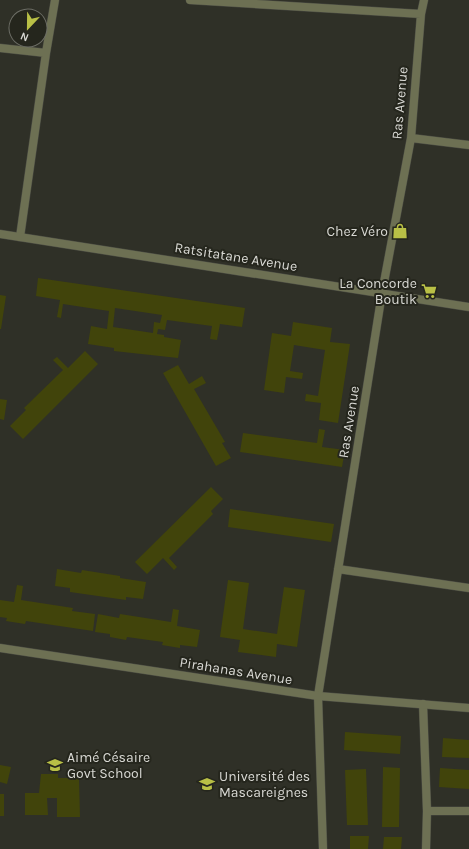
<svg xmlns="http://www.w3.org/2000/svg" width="469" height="849" font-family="Karla,sans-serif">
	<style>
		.building { fill: #41440b; fill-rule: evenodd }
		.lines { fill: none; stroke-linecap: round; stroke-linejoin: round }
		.minor-casing { stroke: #4a4b43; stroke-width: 9 }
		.tertiary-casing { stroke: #4a4b43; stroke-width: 9 }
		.minor { stroke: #6d7053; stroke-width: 8 }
		.tertiary { stroke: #6d7053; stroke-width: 8 }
		.labels { text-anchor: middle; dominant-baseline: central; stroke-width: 4; stroke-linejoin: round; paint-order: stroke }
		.street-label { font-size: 14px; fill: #d9d9d4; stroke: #25261d }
		.poi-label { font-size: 14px; fill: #d9d9d4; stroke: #25261d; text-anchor: end }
	</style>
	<rect width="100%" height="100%" fill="#2f3027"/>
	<!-- building -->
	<path class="building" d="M38 278 245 308 242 327 220 324 217 340 210 339 212 326 167 320 165 330 158 329 157 334 164 335V337L181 340 178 358 114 351V348L88 344 91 326 107 329 109 311 63 304 61 318 57 317 60 300 36 296ZM115 308 162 315 160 323 154 322 153 333 113 327Z
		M0 295 6 296 1 329H0Z
		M293 322 332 328 330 342 350 344 338 423 319 420 321 403 305 401 306 394 318 396 325 350 294 345 290 371 303 373 302 379 286 377 284 393 264 390 272 333 291 336Z
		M85 351 98 364 23 439 10 426 26 410 24 408 63 370 53 360 57 357 68 368Z
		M178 365 189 384 202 376 206 383 194 389 225 442 222 443 231 458 216 466 163 373Z
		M0 399 7 400 4 420 0 419Z
		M319 429 325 430 322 447 345 450 342 467 240 452 243 433 317 443Z
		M211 487 223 499 211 511 213 514 169 558 177 567 174 570 163 558 147 574 135 562Z
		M230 509 334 524 331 542 228 527Z
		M57 569 81 573 82 570 120 576V578L146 582 143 599 126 597V600L70 592V588L55 586Z
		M228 580 249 583 243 629 277 634 284 587 305 590 297 647 277 644 276 657 238 652 240 640 220 637Z
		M17 585 23 586 21 600 73 608 72 611 95 614 93 631 26 621 25 624 6 621 7 618 0 617V600L14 602Z
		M173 609 179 610 177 626 200 630 197 647 180 645V648L162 645 163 642 127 637 126 640 110 637V634L95 632 98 614 119 618 120 614 171 622Z
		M345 732 401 736 400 754 344 750Z
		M443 738 469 740V758L442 757Z
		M0 765 11 767 7 784 0 782Z
		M383 767 400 768 399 827H382Z
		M440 768 469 770V789L439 787Z
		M366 769 368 825H347L345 770Z
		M41 774H58V778H79L80 817H57V798H47L48 815H25V793H39Z
		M0 794H4V816H0Z
		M350 836H369L368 849H350Z
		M384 837H402L401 849H383Z"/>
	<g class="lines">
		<defs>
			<path id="minor" d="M190 0 421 14
				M0 48 46 53
				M411 138 469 145
				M20 237 46 53 55 0
				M338 569 469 588
				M423 704 427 811 426 849
				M427 811H469
				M323 849 318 696 382 293 411 138 421 14 424 0"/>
			<path id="tertiary" d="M0 234 469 307
				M0 648 318 696 469 708"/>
		</defs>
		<!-- minor casing -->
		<use href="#minor" class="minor-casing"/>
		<!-- tertiary casing -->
		<use href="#tertiary" class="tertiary-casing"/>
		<!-- minor -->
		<use href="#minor" class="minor"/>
		<!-- tertiary -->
		<use href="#tertiary" class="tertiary"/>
	</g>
	<!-- icons -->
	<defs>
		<symbol id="shop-bare" viewBox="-9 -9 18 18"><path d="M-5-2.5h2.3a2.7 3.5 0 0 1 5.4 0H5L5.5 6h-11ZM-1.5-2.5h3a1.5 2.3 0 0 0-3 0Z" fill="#b9c046" stroke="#25261d" stroke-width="2.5" paint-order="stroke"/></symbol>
		<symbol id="supermarket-bare" viewBox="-9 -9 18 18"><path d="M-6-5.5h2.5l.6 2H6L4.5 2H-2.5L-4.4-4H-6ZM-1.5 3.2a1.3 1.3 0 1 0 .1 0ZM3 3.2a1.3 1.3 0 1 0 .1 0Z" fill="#b9c046" stroke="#25261d" stroke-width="2.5" paint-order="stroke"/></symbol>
		<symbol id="school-bare" viewBox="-9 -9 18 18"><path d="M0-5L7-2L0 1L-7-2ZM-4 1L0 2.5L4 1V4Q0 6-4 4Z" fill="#b9c046" stroke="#25261d" stroke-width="2.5" paint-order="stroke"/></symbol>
		<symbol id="university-bare" viewBox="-9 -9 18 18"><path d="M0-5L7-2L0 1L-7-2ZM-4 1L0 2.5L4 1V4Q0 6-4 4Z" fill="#b9c046" stroke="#25261d" stroke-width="2.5" paint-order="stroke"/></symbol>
	</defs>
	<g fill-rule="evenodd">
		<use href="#shop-bare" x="389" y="220" width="22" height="22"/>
		<use href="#supermarket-bare" x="418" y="280" width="22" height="22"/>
		<use href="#school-bare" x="44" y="754" width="22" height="22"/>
		<use href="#university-bare" x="196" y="773" width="22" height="22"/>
	</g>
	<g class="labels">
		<!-- street labels -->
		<g class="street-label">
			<text transform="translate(400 103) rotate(-85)">Ras Avenue</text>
			<text transform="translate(236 257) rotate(9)">Ratsitatane Avenue</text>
			<text transform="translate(349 422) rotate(-81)">Ras Avenue</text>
			<text transform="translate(236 671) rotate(9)">Pirahanas Avenue</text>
		</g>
		<!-- poi labels -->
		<g class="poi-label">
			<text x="388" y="231">Chez Véro</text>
			<text x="417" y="283">La Concorde<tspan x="417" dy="16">Boutik</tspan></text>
			<text x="67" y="757" text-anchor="start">Aimé Césaire<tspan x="67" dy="16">Govt School</tspan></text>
			<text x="219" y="776" text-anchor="start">Université des<tspan x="219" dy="16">Mascareignes</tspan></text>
		</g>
	</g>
	<!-- north arrow -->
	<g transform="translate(28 28) rotate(202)"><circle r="19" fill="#25261d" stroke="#6d6e66"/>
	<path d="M0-3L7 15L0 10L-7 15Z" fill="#b9c046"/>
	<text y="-6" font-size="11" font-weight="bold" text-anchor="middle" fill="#d9d9d4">N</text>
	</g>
</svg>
